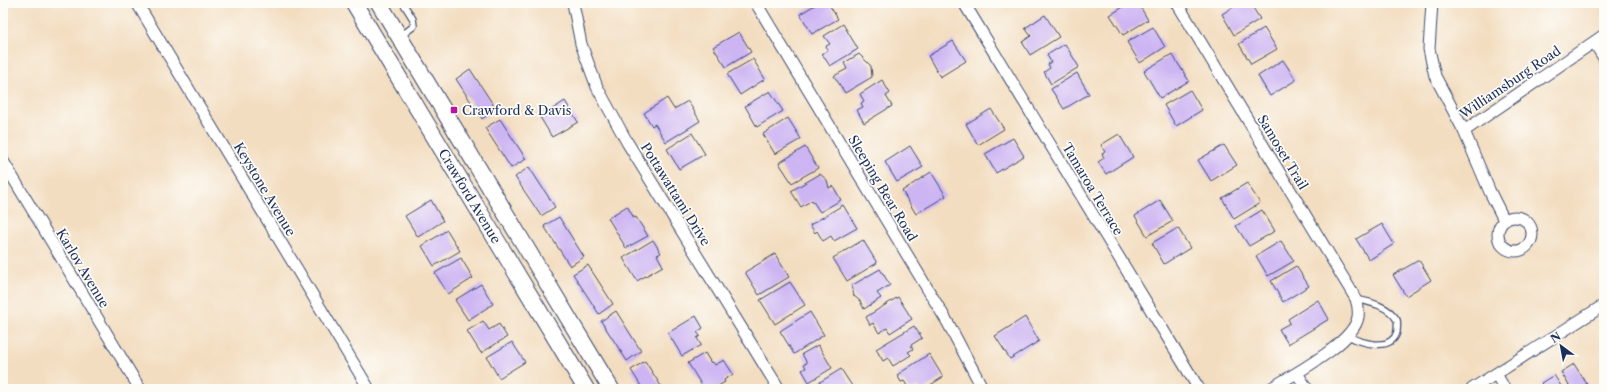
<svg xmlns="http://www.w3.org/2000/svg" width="1607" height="392" font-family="'Libre Caslon Text',serif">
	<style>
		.building { fill: #cdb5f3 }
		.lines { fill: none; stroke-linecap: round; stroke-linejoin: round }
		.service-casing { stroke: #3b496d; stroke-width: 8 }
		.minor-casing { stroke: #3b496d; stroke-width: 13 }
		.secondary-casing { stroke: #3b496d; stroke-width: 18 }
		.service { stroke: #fff; stroke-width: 5.5 }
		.minor { stroke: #fff; stroke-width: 11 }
		.secondary { stroke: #fff; stroke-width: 16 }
		.poi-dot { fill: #b5179e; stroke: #fdfcf7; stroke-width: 1.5 }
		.labels { text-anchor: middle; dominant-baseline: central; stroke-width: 3.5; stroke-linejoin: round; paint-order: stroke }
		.street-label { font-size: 13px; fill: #1b2f5e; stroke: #fdfcf7 }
		.poi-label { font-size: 13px; fill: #1b2f5e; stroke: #fdfcf7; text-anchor: start }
	</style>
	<rect width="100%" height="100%" fill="#fdfcf7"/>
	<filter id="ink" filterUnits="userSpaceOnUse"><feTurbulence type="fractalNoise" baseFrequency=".025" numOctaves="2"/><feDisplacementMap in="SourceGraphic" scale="8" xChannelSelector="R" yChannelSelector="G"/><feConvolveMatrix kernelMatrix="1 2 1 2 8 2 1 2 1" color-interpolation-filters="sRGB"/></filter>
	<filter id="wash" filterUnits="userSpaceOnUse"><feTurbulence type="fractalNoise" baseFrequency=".012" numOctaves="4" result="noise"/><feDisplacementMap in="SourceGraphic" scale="16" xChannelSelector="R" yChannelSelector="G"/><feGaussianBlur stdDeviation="0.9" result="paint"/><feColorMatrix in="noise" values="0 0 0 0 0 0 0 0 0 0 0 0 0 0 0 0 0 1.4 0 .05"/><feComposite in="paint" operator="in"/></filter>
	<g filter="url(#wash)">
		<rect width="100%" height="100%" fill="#f3ddc0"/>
		<g id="blocks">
			<!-- building -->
			<path class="building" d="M818 3H828L838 19 812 34 800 14Z
				M1130 3H1138L1148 20 1123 35 1110 15Z
				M1240 3H1250L1260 19 1234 35 1222 14Z
				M1045 15 1059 37 1030 55 1022 42 1031 36 1025 28Z
				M843 24 858 49 830 66 822 54 828 50 826 46 830 44 824 36Z
				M1153 27 1165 47 1140 63 1127 42Z
				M1264 28 1277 49 1251 64 1239 44Z
				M739 32 751 52 726 67 713 47Z
				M953 41 966 61 940 77 928 56Z
				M1065 44 1079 67 1051 84 1044 72 1050 68 1048 64 1051 62 1047 55Z
				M859 54 871 66 872 77 845 93 834 76 847 69 844 63Z
				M1172 54 1189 81 1160 98 1144 71Z
				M753 59 765 79 740 95 727 74Z
				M1283 60 1296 80 1270 96 1258 76Z
				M470 69 496 109 482 119 456 79Z
				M1077 73 1089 94 1064 109 1051 89Z
				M882 80 890 93 886 96 892 106 864 123 857 110 863 107 861 103 864 101 860 94Z
				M1190 90 1202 110 1176 126 1164 105Z
				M770 91 783 111 757 127 745 106Z
				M667 98 674 109 688 101 700 121 666 142 655 124 652 126 644 113Z
				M565 101 578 122 552 137 540 117Z
				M991 109 1004 129 978 145 966 124Z
				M788 118 801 139 775 154 763 134Z
				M500 119 526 159 511 168 485 128Z
				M692 133 705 154 679 169 667 149Z
				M1119 134 1133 157 1106 174 1098 162 1104 158 1102 154 1105 152 1101 145Z
				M1013 138 1024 156 996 173 985 154Z
				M1224 145 1237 165 1211 181 1198 160Z
				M910 146 923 167 897 182 885 162Z
				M805 147 818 168 792 183 779 163Z
				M529 167 555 207 541 216 515 177Z
				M931 172 946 196 916 214 902 191Z
				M820 174 827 180 829 188 833 186 841 200 820 212 812 200 801 207 791 191Z
				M1247 183 1260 203 1234 219 1222 198Z
				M431 200 443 221 418 237 405 216Z
				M1160 200 1173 221 1147 236 1135 216Z
				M843 205 857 228 834 241 831 236 823 241 817 231 815 233 810 225Z
				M627 206 634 218 636 217 648 236 626 248 608 218Z
				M1262 210 1275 231 1249 246 1236 226Z
				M559 217 584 257 570 266 544 226Z
				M1382 224 1394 244 1369 260 1356 239Z
				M1178 228 1190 248 1164 264 1152 243Z
				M447 230 460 251 434 266 422 246Z
				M653 240 661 253 657 255 663 266 637 281 623 258Z
				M863 240 877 263 847 281 833 258Z
				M1281 241 1294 261 1268 276 1256 256Z
				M775 254 789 277 759 295 745 272Z
				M461 258 473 278 448 294 435 273Z
				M1419 260 1431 280 1406 296 1393 275Z
				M588 265 613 304 599 314 573 274Z
				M1296 266 1309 286 1283 302 1271 281Z
				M880 269 890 285 877 293 881 298 864 309 860 301 854 296 851 286Z
				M790 282 805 305 775 324 760 300Z
				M481 284 493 304 468 320 455 300Z
				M898 297 912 319 890 333 887 328 879 333 873 323 870 325 866 317Z
				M1318 300 1329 319 1288 344 1279 329 1290 323 1288 319Z
				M616 311 641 351 627 361 601 321Z
				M810 312 824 335 794 354 780 331Z
				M696 316 703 328 697 332 700 336 697 338 701 345 682 356 668 333Z
				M1025 317 1039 341 1010 359 995 336Z
				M483 321 489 330 499 324 507 337 481 353 467 331Z
				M914 326 922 338 911 345 913 349 908 352 911 355 893 366 888 358 883 361 876 349Z
				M512 342 525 362 499 378 487 357Z
				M818 345 832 368 809 382 802 370 806 368 804 364 807 363 802 354Z
				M705 353 711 363 713 362 715 365 724 360 733 374 724 380 725 382 713 389H704L688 363Z
				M929 354 943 377 924 389H920L918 386 913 389H909L904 381 901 382 897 375Z
				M645 361 663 389H643L631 370Z
				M1574 364 1590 389H1571L1561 372Z
				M841 369 854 389H813L812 387Z
				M1554 375 1563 389H1544L1541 383Z"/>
		</g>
	</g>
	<g filter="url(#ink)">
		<use href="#blocks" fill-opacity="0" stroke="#3b496d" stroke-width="1"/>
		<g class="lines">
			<defs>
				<path id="service" d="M401 36 414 26 413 19 403 3
					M1348 336C1360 342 1391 353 1397 332 1397 329 1398 323 1397 320 1389 306 1370 302 1356 299"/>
				<path id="minor" d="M137 3 369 389
					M573 3 581 44 597 87 627 142 779 389
					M756 3 948 323 983 389
					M964 3 1199 389
					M1177 3 1356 299C1358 305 1359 310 1358 317 1354 343 1292 375 1270 389
					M1432 3 1429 49 1435 76 1464 131 1490 192 1504 220
					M1594 42 1604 58
					M1464 131 1604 35
					M3 161 140 389
					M1498 234a17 17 0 1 1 34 0a17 17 0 1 1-34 0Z
					M1297 373 1307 389
					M1496 374 1505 389
					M1472 389 1604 305"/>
				<path id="secondary" d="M354 3 586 389
					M379 3 611 389"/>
			</defs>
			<!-- service casing -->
			<use href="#service" class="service-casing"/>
			<!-- minor casing -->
			<use href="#minor" class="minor-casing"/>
			<!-- secondary casing -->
			<use href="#secondary" class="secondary-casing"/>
			<!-- service -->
			<use href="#service" class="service"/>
			<!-- minor -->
			<use href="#minor" class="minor"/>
			<!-- secondary -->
			<use href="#secondary" class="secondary"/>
		</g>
	</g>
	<!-- markers -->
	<rect class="poi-dot" x="450" y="106" width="8" height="8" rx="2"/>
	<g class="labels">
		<!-- street labels -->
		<g class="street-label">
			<text transform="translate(1510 82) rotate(-34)">Williamsburg Road</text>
			<text transform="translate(1283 152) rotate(59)">Samoset Trail</text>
			<text transform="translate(883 188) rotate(59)">Sleeping Bear Road</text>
			<text transform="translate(265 189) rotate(59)">Keystone Avenue</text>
			<text transform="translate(1093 189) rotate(59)">Tamaroa Terrace</text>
			<text transform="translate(676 194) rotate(58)">Pottawattami Drive</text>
			<text transform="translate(470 196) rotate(59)">Crawford Avenue</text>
			<text transform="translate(83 268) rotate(59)">Karlov Avenue</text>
		</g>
		<!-- poi labels -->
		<g class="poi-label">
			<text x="462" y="110">Crawford &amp; Davis</text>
		</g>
	</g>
	<!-- margin -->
	<rect width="1607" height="392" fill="none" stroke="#fdfcf7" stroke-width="16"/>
	<!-- north arrow -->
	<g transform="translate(1561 346) rotate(328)" stroke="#fdfcf7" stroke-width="3" paint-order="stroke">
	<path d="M0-3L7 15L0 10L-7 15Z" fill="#1b2f5e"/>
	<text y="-6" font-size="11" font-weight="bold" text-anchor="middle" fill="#1b2f5e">N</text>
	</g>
</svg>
